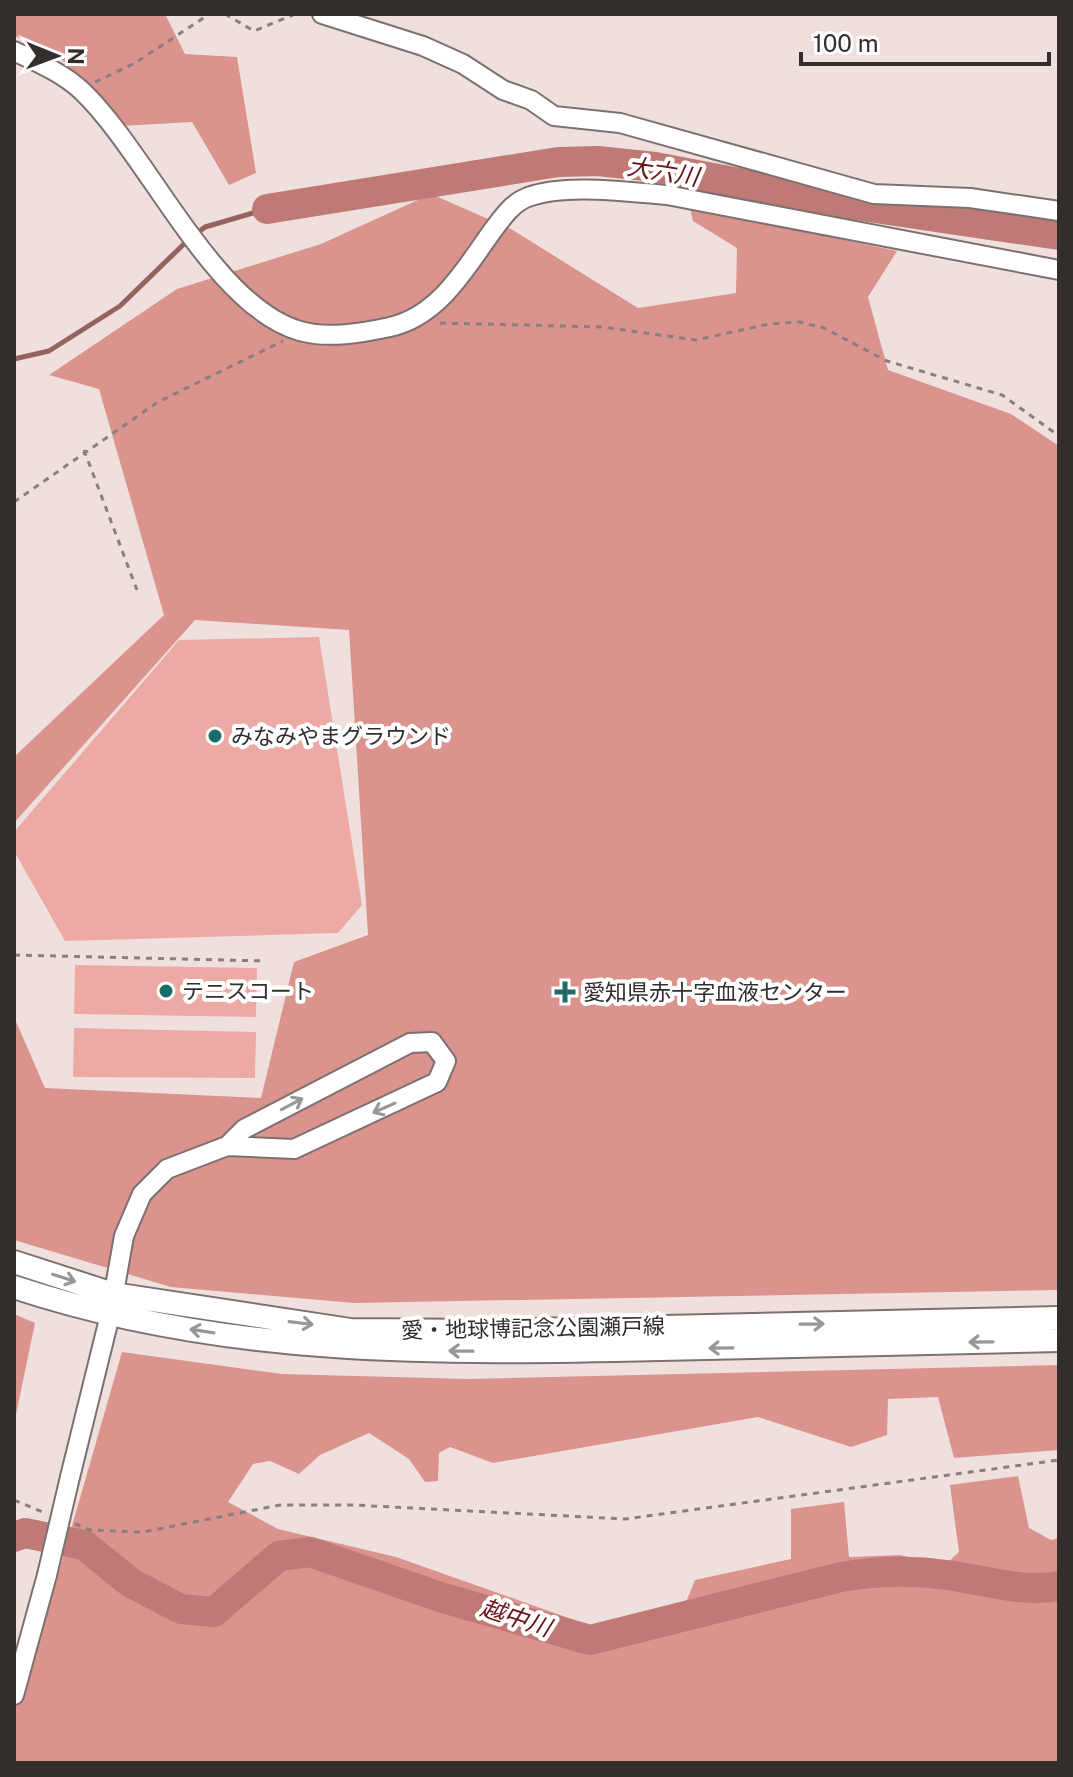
<svg xmlns="http://www.w3.org/2000/svg" width="1073" height="1777" font-family="'Public Sans','Noto Sans JP',sans-serif">
	<style>
		.green { fill: #eda9a4 }
		.forest { fill: #db938e }
		.lines { fill: none; stroke-linecap: round; stroke-linejoin: round }
		.stream { stroke: #95635f; stroke-width: 5 }
		.river { stroke: #bf7a75; stroke-width: 30 }
		.minor-casing { stroke: #7d706f; stroke-width: 22 }
		.major-casing { stroke: #7d706f; stroke-width: 26 }
		.path { stroke: #8a7f7e; stroke-width: 3; stroke-dasharray: 6 6; stroke-linecap: butt }
		.minor { stroke: #fff; stroke-width: 18 }
		.major { stroke: #fff; stroke-width: 22 }
		.minor-bridge-casing { stroke: #7d706f; stroke-width: 22; stroke-linecap: butt }
		.minor-bridge { stroke: #fff; stroke-width: 18 }
		.oneway { stroke: #999696 }
		.poi-dot { fill: #1e6a67; stroke: #fff; stroke-width: 3 }
		.labels { text-anchor: middle; dominant-baseline: central; stroke-width: 8; stroke-linejoin: round; paint-order: stroke }
		.poi-label { font-size: 22px; fill: #332d2c; stroke: #fff; text-anchor: start }
		.street-label { font-size: 22px; fill: #332d2c; stroke: #fff }
		.water-label { font-size: 24px; font-style: italic; fill: #671317; stroke: #fff }
	</style>
	<rect width="100%" height="100%" fill="#efe0de"/>
	<!-- green -->
	<path class="green" d="M319 637 362 905 338 933 65 941 14 851V832L179 640Z
		M75 965 257 968 256 1017 74 1014Z
		M74 1028 256 1032 255 1078 73 1077Z"/>
	<!-- forest -->
	<path class="forest" d="M14 14H165L185 54 237 57 256 173 229 185 192 122 121 126 54 51 14 36Z
		M431 194 511 229 638 308 736 293 737 248 693 221 690 208 897 251 868 297 888 370 1011 414 1059 446V1290L354 1303 171 1287 14 1240V1017L45 1088 261 1098 294 962 368 935 349 630 195 620 14 823 15 756 164 615 99 389 49 375 177 289 321 244Z
		M14 1314 35 1323 14 1424Z
		M122 1352 282 1374 468 1379 1059 1365V1450L954 1458 938 1397 888 1399 887 1435 851 1447 758 1417 493 1463 450 1447 439 1453 438 1481 425 1482 409 1459 369 1433 320 1455 299 1474 270 1461 253 1464 228 1502 278 1529 396 1557 594 1627 684 1607 695 1580 791 1559V1509L844 1502 849 1557 900 1555 945 1565 959 1552 950 1485 1018 1476 1029 1528 1051 1540 1059 1538V1763H14V1707L30 1672Z"/>
	<g class="lines">
		<!-- stream -->
		<path class="stream" d="M196 234 205 227 267 209
			M14 359 49 351 120 306 188 240"/>
		<!-- river -->
		<path class="river" d="M267 209 558 162 598 161 655 167 848 204 1059 235
			M14 1537 25 1533 84 1545 131 1583 181 1609 214 1612 279 1556 310 1552 443 1598 590 1640 841 1577C876 1571 912 1570 947 1575 983 1580 1023 1593 1059 1586"/>
		<defs>
			<path id="minor" d="M322 14 423 46 463 64 503 90 531 100 554 116 620 123 874 194 970 198 1059 211
				M14 51C37 62 63 73 82 91 148 154 213 306 300 331 328 339 362 333 390 327 439 316 465 269 493 230 503 217 512 203 528 197 565 183 628 192 667 195L1059 270
				M70 1477 110 1315 124 1236 142 1194 167 1169 227 1146 244 1129 410 1043 432 1042 446 1061 437 1082 294 1149 227 1146
				M14 1695 47 1575"/>
			<path id="major" d="M14 1262 113 1294 350 1330 490 1331 1059 1318
				M14 1287C225 1357 441 1354 660 1349 793 1346 926 1343 1059 1340"/>
		</defs>
		<!-- minor casing -->
		<use href="#minor" class="minor-casing"/>
		<!-- major casing -->
		<use href="#major" class="major-casing"/>
		<!-- path -->
		<path class="path" d="M225 14 254 31 295 14
			M95 82 135 63 205 17
			M440 323 602 327 696 340 769 324 799 322 824 328 887 361 1002 395 1059 436
			M84 450 137 590
			M14 502 158 402 283 341
			M14 955 266 961
			M14 1500 45 1513
			M75 1524 90 1530 143 1532 280 1505H354L625 1519 1059 1460"/>
		<!-- minor -->
		<use href="#minor" class="minor"/>
		<!-- major -->
		<use href="#major" class="major"/>
		<defs>
			<path id="minor-bridge" d="M47 1575 70 1477"/>
		</defs>
		<!-- minor-bridge casing -->
		<use href="#minor-bridge" class="minor-bridge-casing"/>
		<!-- minor-bridge -->
		<use href="#minor-bridge" class="minor-bridge"/>
	</g>
	<!-- one-way arrows -->
	<defs><path id="oneway-shaft" d="M-6 0H5M1.5-3L5.5 0L1.5 3" fill="none" stroke-width="1.6" stroke-linecap="round" stroke-linejoin="round" transform="scale(2)"/></defs>
	<g class="oneway">
		<use href="#oneway-shaft" transform="translate(292 1104) rotate(-28)"/>
		<use href="#oneway-shaft" transform="translate(384 1108) rotate(156)"/>
		<use href="#oneway-shaft" transform="translate(64 1278) rotate(18)"/>
		<use href="#oneway-shaft" transform="translate(301 1323) rotate(7)"/>
		<use href="#oneway-shaft" transform="translate(812 1324) rotate(-1)"/>
		<use href="#oneway-shaft" transform="translate(202 1331) rotate(-171)"/>
		<use href="#oneway-shaft" transform="translate(981 1342) rotate(179)"/>
		<use href="#oneway-shaft" transform="translate(721 1348) rotate(179)"/>
		<use href="#oneway-shaft" transform="translate(461 1351) rotate(-179)"/>
	</g>
	<!-- markers -->
	<g class="poi-dot">
		<circle cx="215" cy="736" r="8"/>
		<circle cx="166" cy="991" r="8"/>
		<path d="M561 980h8v8h8v8h-8v8h-8v-8h-8v-8h8z"/>
	</g>
	<g class="labels">
		<!-- poi labels -->
		<g class="poi-label">
			<text x="231" y="736">みなみやまグラウンド</text>
			<text x="182" y="991">テニスコート</text>
			<text x="583" y="992">愛知県赤十字血液センター</text>
		</g>
		<!-- street labels -->
		<g class="street-label">
			<text transform="translate(533 1328) rotate(-1)">愛・地球博記念公園瀬戸線</text>
		</g>
		<!-- water labels -->
		<g class="water-label">
			<text transform="translate(663 171) rotate(9)">大六川</text>
			<text transform="translate(516 1617) rotate(18)">越中川</text>
		</g>
	</g>
	<!-- border -->
	<rect width="1073" height="1777" fill="none" stroke="#332d2c" stroke-width="32"/>
	<!-- north arrow -->
	<g transform="translate(56 56) rotate(91)" stroke="#ffffff" stroke-width="6" paint-order="stroke">
	<path d="M0-6L14 30L0 20L-14 30Z" fill="#332d2c"/>
	<text y="-12" font-size="22" font-weight="bold" text-anchor="middle" fill="#332d2c">N</text>
	</g>
	<!-- scale -->
	<path d="M801 52v12h248v-12" fill="none" stroke="#332d2c" stroke-width="4"/>
	<text x="813" y="52" font-size="24" fill="#332d2c" stroke="#ffffff" stroke-width="6" paint-order="stroke">100 m</text>
</svg>
